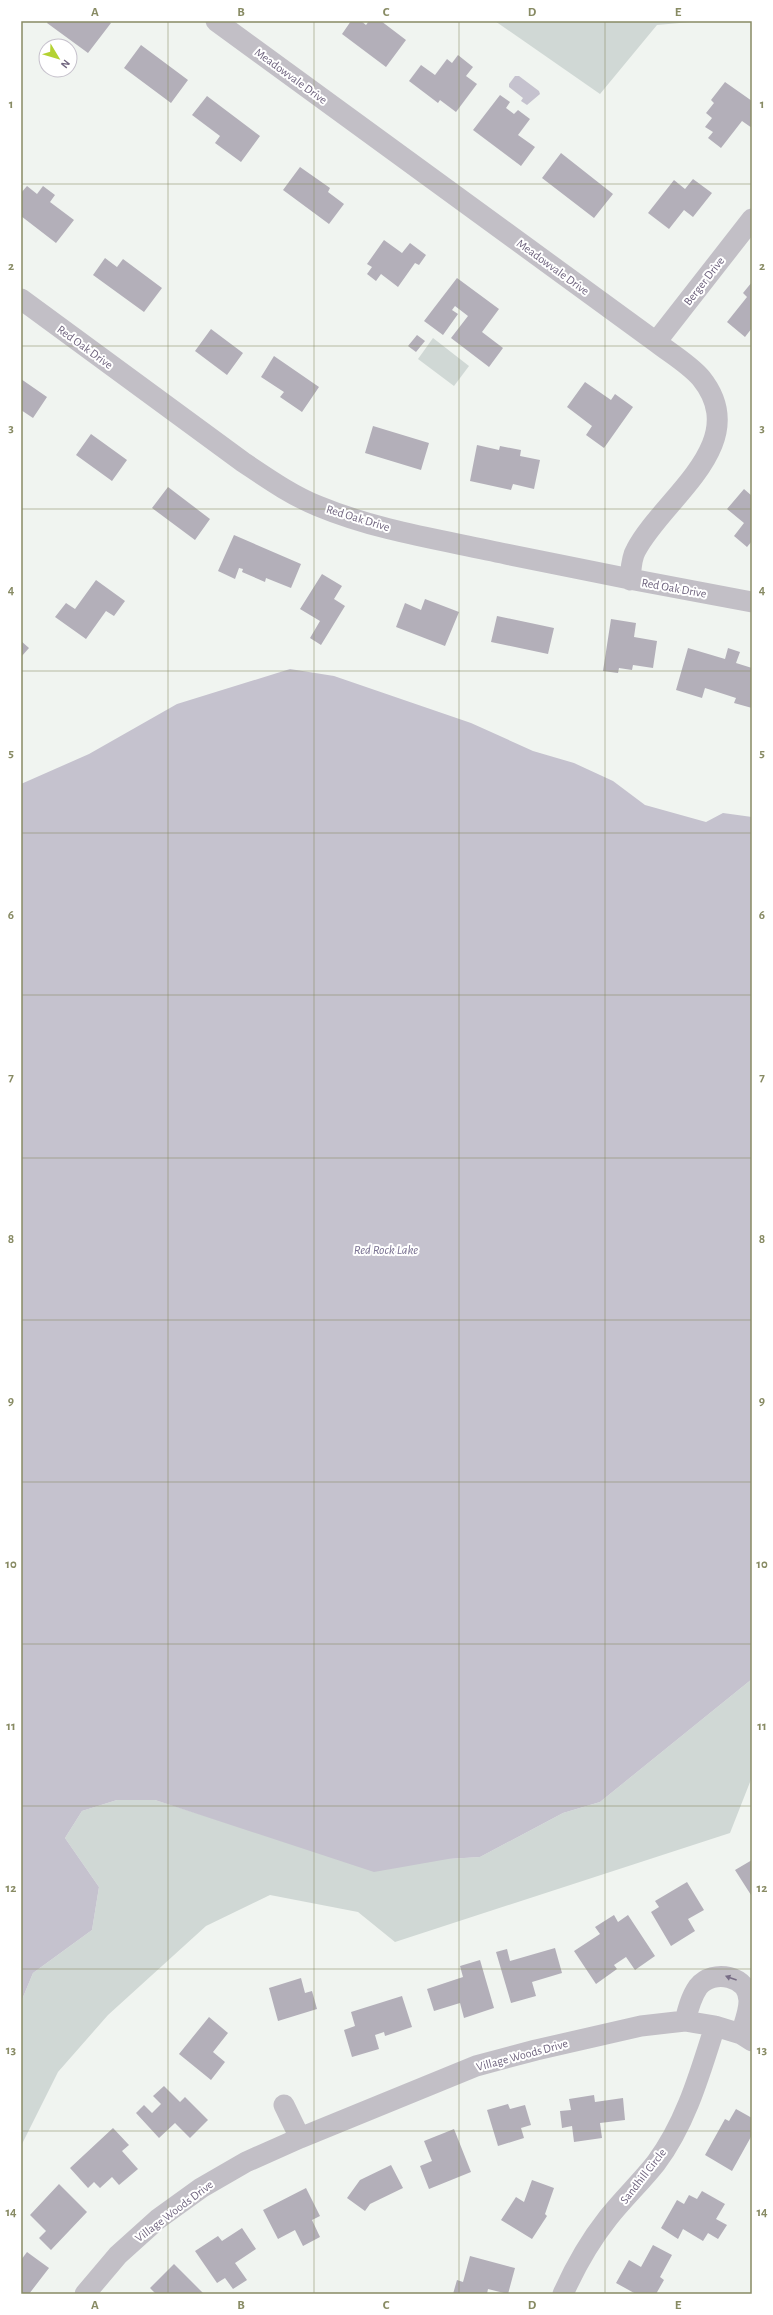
<svg xmlns="http://www.w3.org/2000/svg" width="773" height="2315" font-family="'Alegreya Sans',sans-serif">
	<style>
		.green { fill: #d0d8d5 }
		.water { fill: #c5c2ce }
		.building { fill: #b3afb9 }
		.lines { fill: none; stroke-linecap: round; stroke-linejoin: round }
		.minor { stroke: #c2bfc6; stroke-width: 21 }
		.oneway { fill: #786e86 }
		.grid { fill: none; stroke: #888b64; stroke-width: 1; stroke-opacity: 0.55 }
		.labels { text-anchor: middle; dominant-baseline: central; stroke-width: 4; stroke-linejoin: round; paint-order: stroke }
		.street-label { font-size: 12px; fill: #70657f; stroke: #fff }
		.water-label { font-size: 13px; font-style: italic; fill: #787090; stroke: #fff }
		.neatline { fill: none; stroke: #888b64; stroke-width: 1.5 }
		.grid-label { font-size: 13px; text-anchor: middle; font-weight: bold; fill: #888b64 }
	</style>
	<rect width="100%" height="100%" fill="#f0f4f0"/>
	<!-- green -->
	<path class="green" d="M495 21H702L657 25 600 94Z
		M433 338 469 366 454 386 418 359Z
		M752 1679V1777L730 1833 395 1942 358 1912 270 1895 206 1926 108 2015 58 2072 21 2146V2002L33 1973 92 1930 99 1887 65 1838 82 1811 117 1800H155L335 1857 448 1859 480 1857 563 1813 600 1802Z"/>
	<!-- water -->
	<path class="water" d="M515 76H519L539 91 540 94 527 105 521 101 523 98 509 87V84Z
		M290 669 334 676 471 723 533 751 574 763 613 781 645 805 706 822 723 813 752 817V1679L600 1802 563 1813 480 1857 448 1859 374 1872 155 1800H117L82 1811 65 1838 99 1887 92 1930 33 1973 21 2002V784L89 754 177 704Z"/>
	<!-- building -->
	<path class="building" d="M48 21H108L111 23 88 53 47 23Z
		M351 21H361L366 25 369 21H381L406 40 386 67 342 34Z
		M141 45 188 80 171 103 124 68Z
		M458 55 473 67 466 76 477 84 456 112 440 100 438 103 409 81 421 65 435 75 447 59 452 63Z
		M725 82 752 101V128L742 121 721 148 708 138 713 132 705 127 712 118 706 113 714 103 711 100Z
		M500 95 510 102 506 108 514 114 518 110 530 119 518 135 535 147 521 166 473 130Z
		M207 96 260 136 241 162 215 143 220 136 192 115Z
		M561 153 613 194 594 218 542 178Z
		M300 167 330 188 328 192 344 204 329 224 283 190Z
		M693 179 712 193 693 217 684 210 669 229 648 213 674 180 685 189Z
		M27 186 37 194 43 186 55 195 50 202 74 220 56 243 21 216V193Z
		M384 240 402 253 410 243 426 255 419 265 415 263 398 287 381 274 376 281 367 274 372 267 367 264Z
		M105 258 117 267 123 259 162 288 144 312 93 275Z
		M457 278 499 309 482 332 503 348 489 367 451 338 468 316 455 306 452 310 458 314 443 335 424 321Z
		M752 282V328L745 337 727 322 747 297 743 293Z
		M211 329 243 353 227 375 195 351Z
		M417 335 425 341 416 352 408 346Z
		M274 356 319 387 302 412 280 397 284 392 261 377Z
		M21 379 47 397 33 418 21 410Z
		M585 382 611 400 615 394 633 407 604 448 586 435 592 426 567 407Z
		M373 426 429 443 421 470 365 453Z
		M91 434 127 460 112 481 76 455Z
		M477 445 499 450 500 446 521 450 520 456 540 460 534 489 513 484 511 490 470 481Z
		M168 487 210 519 195 540 152 508Z
		M744 489 752 496V541L747 547 734 536 744 523 727 509Z
		M234 535 301 564 291 588 266 578 265 582 242 572 243 569 239 568 235 579 218 571Z
		M322 574 342 586 334 599 345 606 321 645 310 638 320 621 300 609Z
		M96 580 125 601 114 616 106 611 86 639 55 617 66 603 75 609Z
		M425 599 459 612 445 646 396 627 405 603 421 610Z
		M497 616 554 628 548 654 491 642Z
		M611 619 636 623 634 637 657 641 653 668 633 665 632 670 619 668 618 673 603 671Z
		M21 641 29 648 21 657Z
		M688 648 725 659 728 648 740 652 736 663 752 668V708L734 703 736 698 705 688 702 698 676 690Z
		M752 1860V1894L751 1895 735 1870Z
		M687 1882 704 1910 688 1919 695 1931 671 1946 651 1912 659 1907 655 1901Z
		M614 1915 618 1922 628 1915 655 1956 635 1970 626 1957 614 1965 617 1969 596 1984 574 1951 600 1934 595 1927Z
		M555 1948 562 1973 532 1982 536 1996 511 2003 496 1952 507 1949 510 1961Z
		M480 1960 494 2008 464 2018 460 2003 434 2011 427 1989 463 1977 460 1966Z
		M301 1978 305 1993 312 1991 317 2009 278 2021 269 1988Z
		M402 1996 412 2027 385 2036 384 2032 375 2035 379 2049 352 2057 344 2030 355 2026 351 2012Z
		M209 2017 228 2033 213 2052 225 2062 211 2080 179 2054Z
		M164 2086 180 2102 185 2097 208 2120 190 2138 175 2123 159 2138 136 2113 144 2105 152 2113 161 2104 153 2096Z
		M594 2095 595 2102 623 2098 625 2120 600 2123 602 2138 574 2142 572 2126 562 2128 560 2111 571 2110 569 2099Z
		M508 2104 510 2109 525 2105 531 2125 521 2128 524 2138 498 2146 487 2110Z
		M736 2109 752 2118V2135L732 2171 705 2155 725 2119 729 2121Z
		M113 2128 129 2145 122 2151 138 2169 119 2185 112 2177 100 2188 94 2182 88 2188 70 2168Z
		M454 2129 471 2172 429 2189 420 2166 432 2161 424 2141Z
		M391 2165 403 2188 370 2204 365 2211 347 2198 360 2180Z
		M532 2180 554 2188 545 2214 547 2216 532 2239 501 2220 516 2197 524 2202Z
		M59 2184 87 2212 51 2250 39 2238 46 2231 30 2215Z
		M306 2188 320 2216 312 2220 320 2237 303 2246 295 2230 278 2239 263 2210Z
		M702 2191 725 2204 716 2219 727 2225 718 2239 708 2233 703 2241 683 2229 678 2239 661 2228 677 2200 684 2204 689 2195 697 2199Z
		M242 2228 256 2249 235 2263 247 2280 233 2289 225 2278 217 2283 195 2251 218 2236 222 2241Z
		M653 2245 672 2255 660 2277 664 2280 656 2294H636L616 2283 629 2260 641 2267Z
		M27 2252 49 2268 29 2294H21V2260Z
		M470 2256 515 2268 508 2294 488 2289 487 2294H453L457 2280 463 2282Z
		M174 2264 204 2294H156L150 2288Z"/>
	<g class="lines">
		<!-- minor -->
		<path class="minor" d="M216 21 656 342C670 353 689 364 701 378 754 444 663 498 636 550 631 558 631 571 630 580
			M21 299 243 462C267 478 291 495 318 506 378 531 443 540 506 554 588 571 670 587 752 602
			M656 342 752 219
			M685 2021C688 2009 691 1997 698 1987 713 1968 749 1976 749 2001 749 2012 744 2024 741 2034
			M284 2105 300 2138
			M85 2294 118 2255 158 2219 201 2188 246 2162 300 2138 476 2066 536 2050 641 2026 685 2021 715 2026 741 2034 752 2041
			M563 2294C575 2267 589 2242 608 2218 623 2199 641 2182 656 2163 686 2123 700 2073 715 2026"/>
	</g>
	<!-- one-way arrows -->
	<defs><path id="oneway-solid" d="M-6-.8H1V-3.2L6.5 0L1 3.2V.8H-6Z"/></defs>
	<use class="oneway" href="#oneway-solid" transform="translate(731 1978) rotate(-160)"/>
	<!-- grid -->
	<path class="grid" d="M168 21V2294M314 21V2294M459 21V2294M605 21V2294M21 184H752M21 346H752M21 509H752M21 671H752M21 833H752M21 995H752M21 1158H752M21 1320H752M21 1482H752M21 1644H752M21 1806H752M21 1969H752M21 2131H752"/>
	<g class="labels">
		<!-- street labels -->
		<g class="street-label">
			<text transform="translate(291 76) rotate(36)">Meadowvale Drive</text>
			<text transform="translate(553 267) rotate(36)">Meadowvale Drive</text>
			<text transform="translate(704 281) rotate(-52)">Berger Drive</text>
			<text transform="translate(85 347) rotate(36)">Red Oak Drive</text>
			<text transform="translate(358 518) rotate(17)">Red Oak Drive</text>
			<text transform="translate(674 588) rotate(10)">Red Oak Drive</text>
			<text transform="translate(522 2055) rotate(-15)">Village Woods Drive</text>
			<text transform="translate(643 2176) rotate(-52)">Sandhill Circle</text>
			<text transform="translate(174 2211) rotate(-37)">Village Woods Drive</text>
		</g>
		<!-- water labels -->
		<g class="water-label">
			<text x="386" y="1250">Red Rock Lake</text>
		</g>
	</g>
	<!-- border -->
	<rect width="773" height="2315" fill="none" stroke="#ffffff" stroke-width="44"/>
	<!-- north arrow -->
	<g transform="translate(58 58) rotate(128)"><circle r="19" fill="#ffffff" stroke="#c6c1cc"/>
	<path d="M0-3L7 15L0 10L-7 15Z" fill="#b4d232"/>
	<text y="-6" font-size="11" font-weight="bold" text-anchor="middle" fill="#70657f">N</text>
	</g>
	<rect x="22" y="22" width="729" height="2271" class="neatline"/>
	<g class="grid-label">
		<text x="95" y="16">A</text>
		<text x="241" y="16">B</text>
		<text x="386" y="16">C</text>
		<text x="532" y="16">D</text>
		<text x="678" y="16">E</text>
		<text x="11" y="108">1</text>
		<text x="762" y="108">1</text>
		<text x="11" y="270">2</text>
		<text x="762" y="270">2</text>
		<text x="11" y="432">3</text>
		<text x="762" y="432">3</text>
		<text x="11" y="594">4</text>
		<text x="762" y="594">4</text>
		<text x="11" y="757">5</text>
		<text x="762" y="757">5</text>
		<text x="11" y="919">6</text>
		<text x="762" y="919">6</text>
		<text x="11" y="1081">7</text>
		<text x="762" y="1081">7</text>
		<text x="11" y="1243">8</text>
		<text x="762" y="1243">8</text>
		<text x="11" y="1405">9</text>
		<text x="762" y="1405">9</text>
		<text x="11" y="1568">10</text>
		<text x="762" y="1568">10</text>
		<text x="11" y="1730">11</text>
		<text x="762" y="1730">11</text>
		<text x="11" y="1892">12</text>
		<text x="762" y="1892">12</text>
		<text x="11" y="2054">13</text>
		<text x="762" y="2054">13</text>
		<text x="11" y="2216">14</text>
		<text x="762" y="2216">14</text>
		<text x="95" y="2309">A</text>
		<text x="241" y="2309">B</text>
		<text x="386" y="2309">C</text>
		<text x="532" y="2309">D</text>
		<text x="678" y="2309">E</text>
	</g>
</svg>
